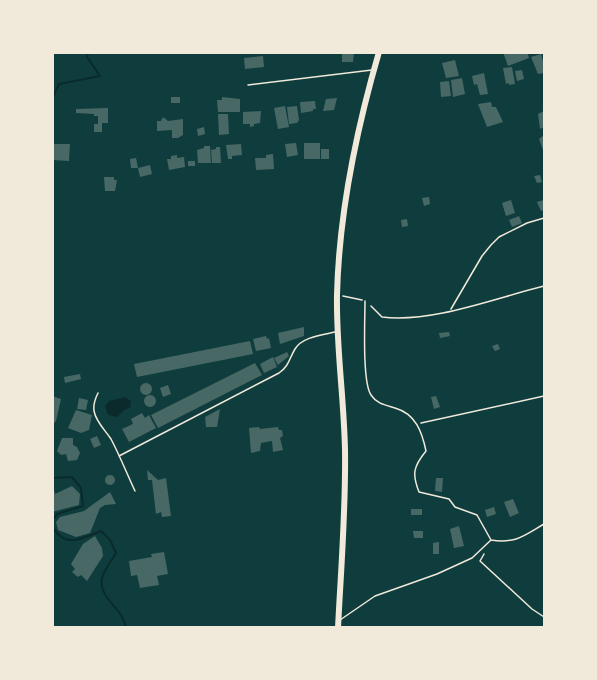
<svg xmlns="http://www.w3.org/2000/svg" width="597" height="680" font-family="'Noto Sans',sans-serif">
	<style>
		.water { fill: #0a2a2b }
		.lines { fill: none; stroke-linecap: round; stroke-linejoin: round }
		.stream { stroke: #0a2a2b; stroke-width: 2 }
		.building { fill: #486865 }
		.path { stroke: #f1e9da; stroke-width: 1.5 }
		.service { stroke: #f1e9da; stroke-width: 1.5 }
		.primary { stroke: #f1e9da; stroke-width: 6 }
	</style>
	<rect width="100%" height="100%" fill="#0f3d3e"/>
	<!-- water -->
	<path class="water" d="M125 397 131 401 130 408 124 410 117 417 108 415 105 406 109 401Z"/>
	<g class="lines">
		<!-- stream -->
		<path class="stream" d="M52 99 59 84 100 76 87 57 88 52
			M52 478 72 477 81 488 83 506 57 514 52 521
			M52 526C65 549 81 539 101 531L110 540 116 553C112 560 104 570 102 578 98 599 123 607 126 628"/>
	</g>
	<!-- building -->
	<path class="building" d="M342 52H354L353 62H342Z
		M503 52H527L529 58 508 66Z
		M541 54 544 65V73L538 74 531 57Z
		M263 56 264 67 245 69 244 58Z
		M455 60 459 76 446 78 442 63Z
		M512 67 515 84 509 85V83L506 84 503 68Z
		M522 70 524 79 517 81 515 71Z
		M484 73 488 94 480 95 477 84 474 85 472 76Z
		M462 78 465 94 453 97 451 80Z
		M449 81 451 96 441 97 440 82Z
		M171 97H180V103H171Z
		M222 97 240 99V112H218L217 100H222Z
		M337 98 334 110 323 111 326 99Z
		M315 101 316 109H313V111L301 113 300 102Z
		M491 102 492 107H496L503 122 487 127 478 104Z
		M285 106 289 127 278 129 274 108Z
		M297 106 299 120 297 123 289 124 287 107Z
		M108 108V123H102V132H94V124H98V116H94V114L76 113V109Z
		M261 111 260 123 254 124V126L250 127V124H243V112Z
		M544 111V127L540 129 538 114Z
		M218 114H228L229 134 219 135Z
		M163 117 168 121 183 119V135L178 138H172V130L157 131V121H161Z
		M204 127 205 134 198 136 197 129Z
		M544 135V153L539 139Z
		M296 143 298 155 287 157 285 144Z
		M304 143H320V159H304Z
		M52 144H70L69 161 52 160Z
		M241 144 242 155 232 156V159H228L226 145Z
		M204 146H210L211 163H198L197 150 204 148Z
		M216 147H220L221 163H212L211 150 216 149Z
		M321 149H329V159H321Z
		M273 154 274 169 256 170 255 158H266V155Z
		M177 155V158L184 157 185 167 169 170 167 159H171V156Z
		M136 158 138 168H131L130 159Z
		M188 161H195V166H188Z
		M150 165 152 174 140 177 138 168Z
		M540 175 542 182 537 183 534 176Z
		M104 177H114V180H117L115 191H105Z
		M429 197 430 204 424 206 422 198Z
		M511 200 515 213 506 216 502 203Z
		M544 200V210L541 211 537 202Z
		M519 216 522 223 512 227 509 220Z
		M407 219 408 226 402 227 401 220Z
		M304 327V336L280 344 278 333Z
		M449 332 450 336 440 338 439 333Z
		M266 336 267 339 269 338 271 348 256 351 253 339Z
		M250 341 253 354 137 377 134 364Z
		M498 344 500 349 495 351 492 346Z
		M287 352 289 356 278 365 274 358Z
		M273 357 277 367 264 373 260 364Z
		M255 363 262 375 158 428 151 415Z
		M80 374 81 379 65 383 64 377Z
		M140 389a6 6 0 1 1 12 0a6 6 0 1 1-12 0Z
		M168 385 171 394 163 397 160 388Z
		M144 401a6 6 0 1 1 12 0a6 6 0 1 1-12 0Z
		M52 396 61 399 56 421 52 425Z
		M436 396 440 407 434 409 431 397Z
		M79 398 88 400 86 410 77 409Z
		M220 409 217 427H206L205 417Z
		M76 410 92 415 89 430 81 433 68 428Z
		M142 413 145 418 149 415 156 428 129 442 122 429 133 424 131 419Z
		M259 427 260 429 278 427 279 430H282L283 436 280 438 283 450 273 452 272 441 261 443 260 451 251 453 249 428Z
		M97 436 101 445 94 448 90 439Z
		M62 438H73V445L77 447 80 453 77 460 68 461 66 454 61 455 57 451Z
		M147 470 158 480 166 478 171 516 162 517 161 512 156 514 152 480H148Z
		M105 480a5 5 0 1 1 10 0a5 5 0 1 1-10 0Z
		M436 478H443L442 492 435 491Z
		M72 486 80 494 79 505 52 512V491L54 490 55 494Z
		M110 492 116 504 105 505 100 508 90 533 76 537 58 530 56 522 60 517 84 511Z
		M513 499 519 513 510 517 504 502Z
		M494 507 496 514 487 517 485 510Z
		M411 509H422V515H411Z
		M459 526 464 546 454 548 450 529Z
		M413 531H423V538H414Z
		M95 536 102 548 103 556 87 581 81 575 78 577 72 572 75 569 71 564 83 544Z
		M439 542V554H433V543Z
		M164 552 168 574 157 576 159 585 140 588 137 575 131 576 129 561 152 557 151 554Z"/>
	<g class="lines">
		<!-- path -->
		<path class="path" d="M343 296 362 300
			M371 306 382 317C433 323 495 298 544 286
			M451 309 482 256 491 245 499 237 527 223 544 218
			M421 423 544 396
			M484 554 480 561 532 609 544 617"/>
		<!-- service -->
		<path class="service" d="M248 85 372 70
			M365 301C365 319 362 382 371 395 377 404 385 405 395 408 416 414 422 432 426 451 413 467 412 474 419 492L449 499 455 507 477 515 491 540C516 544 525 535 544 524
			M98 393C95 399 93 404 94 411 96 422 105 430 111 439 120 456 127 474 135 491
			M119 456 279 373C289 366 289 359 295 349 302 337 322 335 335 332
			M340 620 375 596 437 574 472 558 491 540"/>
		<!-- primary -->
		<path class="primary" d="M338 628C341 568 346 509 345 450 344 398 336 346 337 295 339 213 356 131 379 52"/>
	</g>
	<!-- border -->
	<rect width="597" height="680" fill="none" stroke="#f1e9da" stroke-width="108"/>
</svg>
